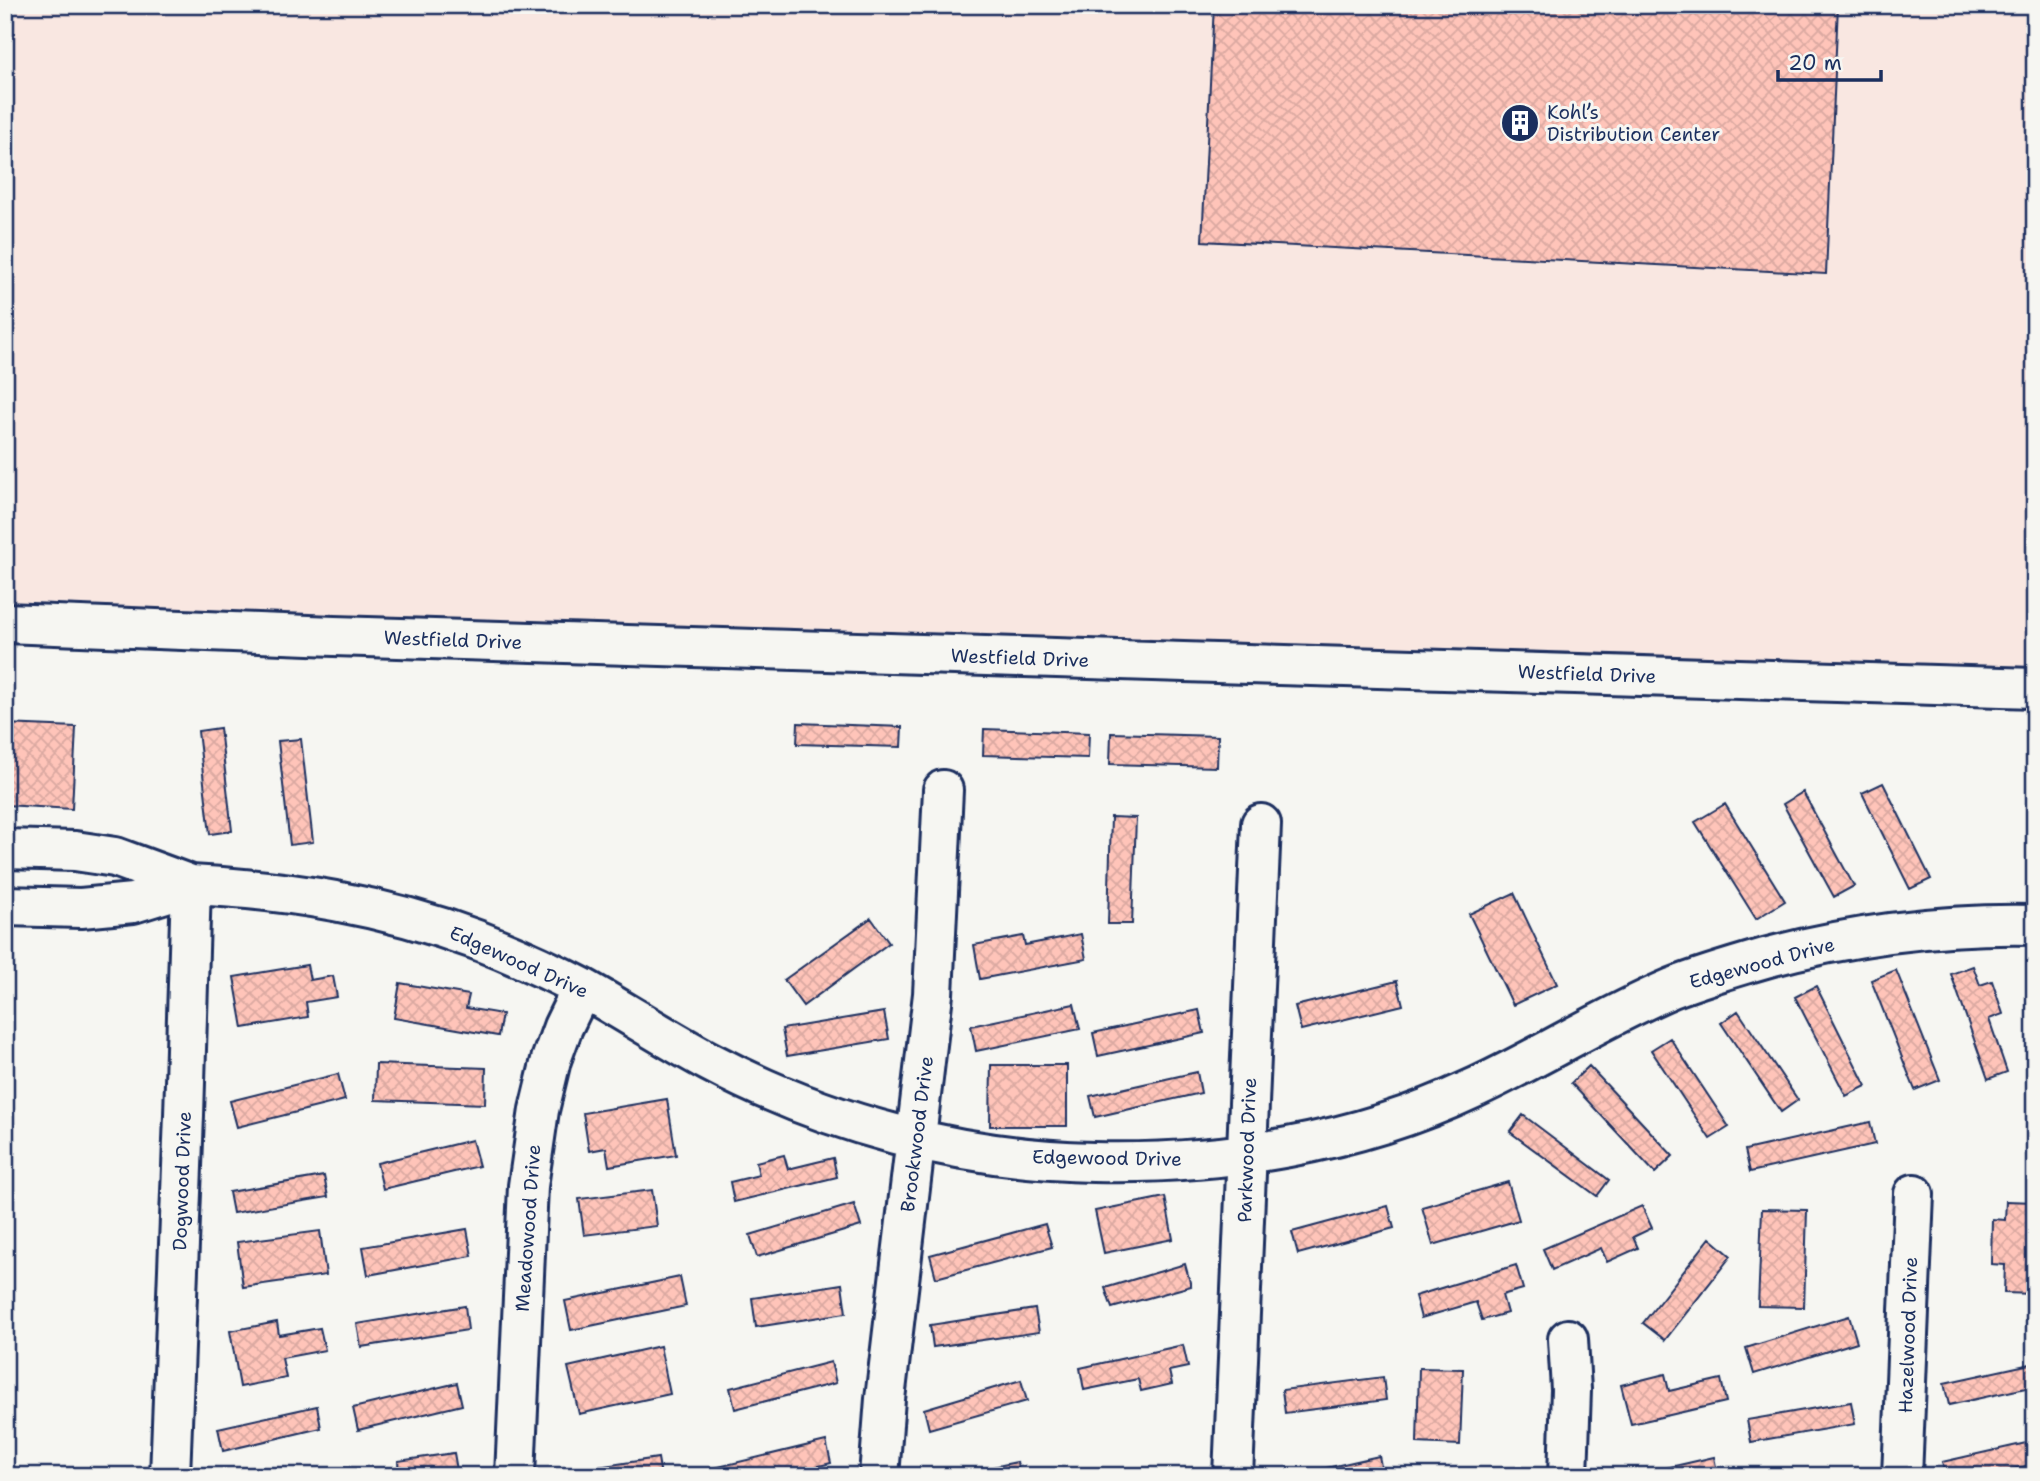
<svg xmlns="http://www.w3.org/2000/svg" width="2040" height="1481" font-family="'Shantell Sans',sans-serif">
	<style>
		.built { fill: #f9e7e1 }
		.building { fill: url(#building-cross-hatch); stroke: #1b2f5e; stroke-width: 2 }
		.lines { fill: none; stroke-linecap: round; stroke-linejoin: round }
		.street-casing { stroke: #1b2f5e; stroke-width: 44 }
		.secondary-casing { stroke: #1b2f5e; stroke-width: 44 }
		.street { stroke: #f6f6f2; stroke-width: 38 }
		.secondary { stroke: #f6f6f2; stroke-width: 38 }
		.labels { text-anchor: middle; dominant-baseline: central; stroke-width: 6; stroke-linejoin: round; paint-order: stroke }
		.poi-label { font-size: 19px; fill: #1b2f5e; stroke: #f6f6f2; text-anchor: start }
		.street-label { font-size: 19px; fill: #1b2f5e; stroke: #f6f6f2 }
	</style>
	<defs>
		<pattern id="building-cross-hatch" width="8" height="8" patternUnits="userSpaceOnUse" patternTransform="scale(1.75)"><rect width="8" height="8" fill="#ffc4b9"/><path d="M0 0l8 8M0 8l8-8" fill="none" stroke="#daa9a1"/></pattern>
	</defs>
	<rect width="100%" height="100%" fill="#f6f6f2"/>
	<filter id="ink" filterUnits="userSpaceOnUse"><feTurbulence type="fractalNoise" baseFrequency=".0143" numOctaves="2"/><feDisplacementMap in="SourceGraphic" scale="14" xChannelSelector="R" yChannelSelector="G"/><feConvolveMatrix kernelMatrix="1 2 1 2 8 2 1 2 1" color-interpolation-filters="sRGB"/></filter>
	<g filter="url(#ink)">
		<!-- built -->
		<path class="built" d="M5 5H2035V691L5 623Z"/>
		<!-- building -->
		<path class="building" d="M1214 5H1838L1826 274 1202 241Z
			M798 723 902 727 901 747 797 744Z
			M5 724 76 727 72 809 5 805Z
			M220 728 232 831 210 834 198 731Z
			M984 729 1089 733 1088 758 983 755Z
			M1111 733 1218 736 1217 767 1110 764Z
			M301 739 313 842 290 845 278 741Z
			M1883 783 1931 879 1910 889 1862 793Z
			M1803 792 1854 886 1834 897 1783 804Z
			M1725 804 1785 901 1756 919 1695 822Z
			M1111 817 1136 818 1132 924H1108Z
			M1514 893 1557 984 1513 1005 1469 914Z
			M871 918 889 943 803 1006 784 980Z
			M1081 934 1086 959 980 979 974 945 1023 936 1025 945Z
			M307 965 310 980 333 976 337 997 306 1002 308 1017 243 1028 234 977Z
			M1973 966 1980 985 1992 981 2003 1014 1989 1019 2007 1072 1988 1079 1951 974Z
			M1896 970 1940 1080 1915 1090 1871 980Z
			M1397 981 1403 1005 1301 1030 1295 1006Z
			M400 983 469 995 466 1008 502 1014 498 1036 394 1018Z
			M1816 986 1866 1086 1846 1096 1795 997Z
			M1074 1004 1080 1029 976 1051 971 1026Z
			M1199 1010 1204 1033 1098 1056 1093 1033Z
			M1738 1011 1798 1100 1781 1112 1721 1023Z
			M884 1012 889 1039 787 1056 782 1029Z
			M1670 1038 1729 1127 1710 1139 1651 1050Z
			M376 1064 486 1068 485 1104 375 1100Z
			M991 1065H1067V1126H990Z
			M1589 1066 1673 1156 1655 1173 1571 1083Z
			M1197 1072 1201 1093 1095 1117 1090 1096Z
			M338 1074 345 1100 237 1127 230 1101Z
			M667 1099 676 1155 609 1166 606 1148 589 1151 583 1113Z
			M1523 1115 1609 1180 1597 1196 1510 1132Z
			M1870 1122 1875 1144 1750 1172 1745 1150Z
			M472 1140 479 1166 383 1189 377 1163Z
			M784 1155 788 1169 833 1158 837 1177 734 1202 730 1182 759 1175 756 1162Z
			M324 1176 328 1197 233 1213 229 1192Z
			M1508 1182 1519 1220 1433 1245 1422 1207Z
			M652 1190 657 1226 584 1235 579 1199Z
			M1165 1197 1173 1239 1104 1253 1095 1211Z
			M2006 1201 2035 1202V1294L2004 1293 2005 1265 1991 1264 1992 1219 2005 1220Z
			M854 1204 861 1226 757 1257 750 1235Z
			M1388 1206 1394 1228 1298 1254 1292 1232Z
			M1642 1206 1652 1228 1633 1237 1638 1248 1607 1262 1601 1248 1552 1270 1543 1249Z
			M1762 1209 1807 1210 1804 1307 1758 1306Z
			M1045 1224 1052 1247 936 1278 930 1255Z
			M467 1229 472 1256 368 1275 363 1247Z
			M320 1231 326 1275 243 1287 237 1242Z
			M1710 1238 1731 1256 1665 1340 1643 1323Z
			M1185 1264 1191 1286 1112 1308 1105 1288Z
			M1516 1265 1523 1289 1502 1295 1507 1313 1482 1320 1476 1302 1421 1318 1415 1296Z
			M680 1277 686 1306 571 1330 565 1301Z
			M842 1284 846 1313 756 1327 752 1298Z
			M465 1306 468 1330 361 1347 357 1324Z
			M1035 1309 1039 1332 933 1347 930 1325Z
			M1849 1316 1857 1342 1754 1374 1746 1348Z
			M277 1322 279 1335 320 1328 325 1350 282 1358 286 1378 240 1387 230 1331Z
			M1183 1345 1188 1367 1169 1371 1172 1384 1141 1391 1138 1379 1084 1390 1080 1368Z
			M660 1346 670 1394 579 1414 568 1367Z
			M831 1362 836 1383 735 1409 730 1388Z
			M2035 1363V1386L1949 1405 1944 1383Z
			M1419 1368 1463 1369 1460 1445 1417 1443Z
			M1665 1374 1669 1391 1721 1379 1726 1402 1631 1424 1621 1385Z
			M1383 1377 1386 1400 1285 1413 1282 1390Z
			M1021 1380 1027 1401 929 1429 924 1409Z
			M457 1383 462 1405 358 1430 353 1408Z
			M1851 1402 1855 1424 1751 1442 1747 1420Z
			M317 1406 321 1428 223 1451 218 1428Z
			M826 1441 831 1463 780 1476H712L710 1469Z
			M2035 1441V1464L1981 1476H1945L1942 1462Z
			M454 1453 458 1476H386L399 1474 398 1461Z
			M1379 1456 1383 1476H1291Z
			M1714 1457 1718 1476H1631Z
			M658 1458 661 1476H564V1472Z
			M1017 1462 1020 1476H949Z"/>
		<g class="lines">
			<defs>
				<path id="street" d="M5 849 75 851 115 857 191 885 133 903 81 908 5 906
					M170 1476 184 1115 191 885C290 890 384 905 477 940 513 954 549 970 583 988 626 1012 667 1039 710 1062 827 1124 960 1159 1093 1162 1222 1165 1355 1144 1472 1089 1540 1058 1603 1017 1672 988 1703 976 1734 967 1765 958 1855 934 1942 923 2035 925
					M515 1476 528 1186 539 1110 551 1060 563 1027 582 988
					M879 1476 885 1399 933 994 943 790
					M1233 1476 1261 824
					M1568 1476 1571 1390 1568 1339
					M1902 1476 1914 1194"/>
				<path id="secondary" d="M5 623 334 636 2035 688"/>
			</defs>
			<!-- street casing -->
			<use href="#street" class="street-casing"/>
			<!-- secondary casing -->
			<use href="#secondary" class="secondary-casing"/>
			<!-- street -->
			<use href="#street" class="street"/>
			<!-- secondary -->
			<use href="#secondary" class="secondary"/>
		</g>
	</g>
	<!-- icons -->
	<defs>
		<symbol id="building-disc" viewBox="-11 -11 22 22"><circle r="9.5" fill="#1b2f5e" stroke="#f6f6f2"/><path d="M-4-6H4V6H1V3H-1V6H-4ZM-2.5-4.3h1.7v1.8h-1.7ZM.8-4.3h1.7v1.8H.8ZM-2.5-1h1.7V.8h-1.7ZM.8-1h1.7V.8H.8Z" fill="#fff"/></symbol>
	</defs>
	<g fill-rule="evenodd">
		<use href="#building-disc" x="1498" y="101" width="44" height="44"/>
	</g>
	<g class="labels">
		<!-- poi labels -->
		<g class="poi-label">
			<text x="1547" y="112">Kohl’s<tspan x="1547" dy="22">Distribution Center</tspan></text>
		</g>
		<!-- street labels -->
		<g class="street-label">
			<text transform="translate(453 640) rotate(2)">Westfield Drive</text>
			<text transform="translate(1020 658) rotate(2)">Westfield Drive</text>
			<text transform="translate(1587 674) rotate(2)">Westfield Drive</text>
			<text transform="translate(519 962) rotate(24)">Edgewood Drive</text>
			<text transform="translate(1762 963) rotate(-15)">Edgewood Drive</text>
			<text transform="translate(917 1134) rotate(-83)">Brookwood Drive</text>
			<text transform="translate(1247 1150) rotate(-88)">Parkwood Drive</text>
			<text transform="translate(1107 1158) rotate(1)">Edgewood Drive</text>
			<text transform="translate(182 1181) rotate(-88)">Dogwood Drive</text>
			<text transform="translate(528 1228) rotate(-86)">Meadowood Drive</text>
			<text transform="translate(1908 1335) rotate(-88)">Hazelwood Drive</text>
		</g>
	</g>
	<!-- margin -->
	<rect width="2040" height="1481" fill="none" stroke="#f6f6f2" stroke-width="28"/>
	<rect x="14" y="14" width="2012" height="1453" fill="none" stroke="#1b2f5e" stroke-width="2.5" filter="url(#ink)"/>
	<!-- scale -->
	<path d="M1778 70v10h103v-10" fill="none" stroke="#1b2f5e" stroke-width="3.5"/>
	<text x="1788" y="70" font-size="21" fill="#1b2f5e" stroke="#f6f6f2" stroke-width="5" paint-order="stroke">20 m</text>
</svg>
